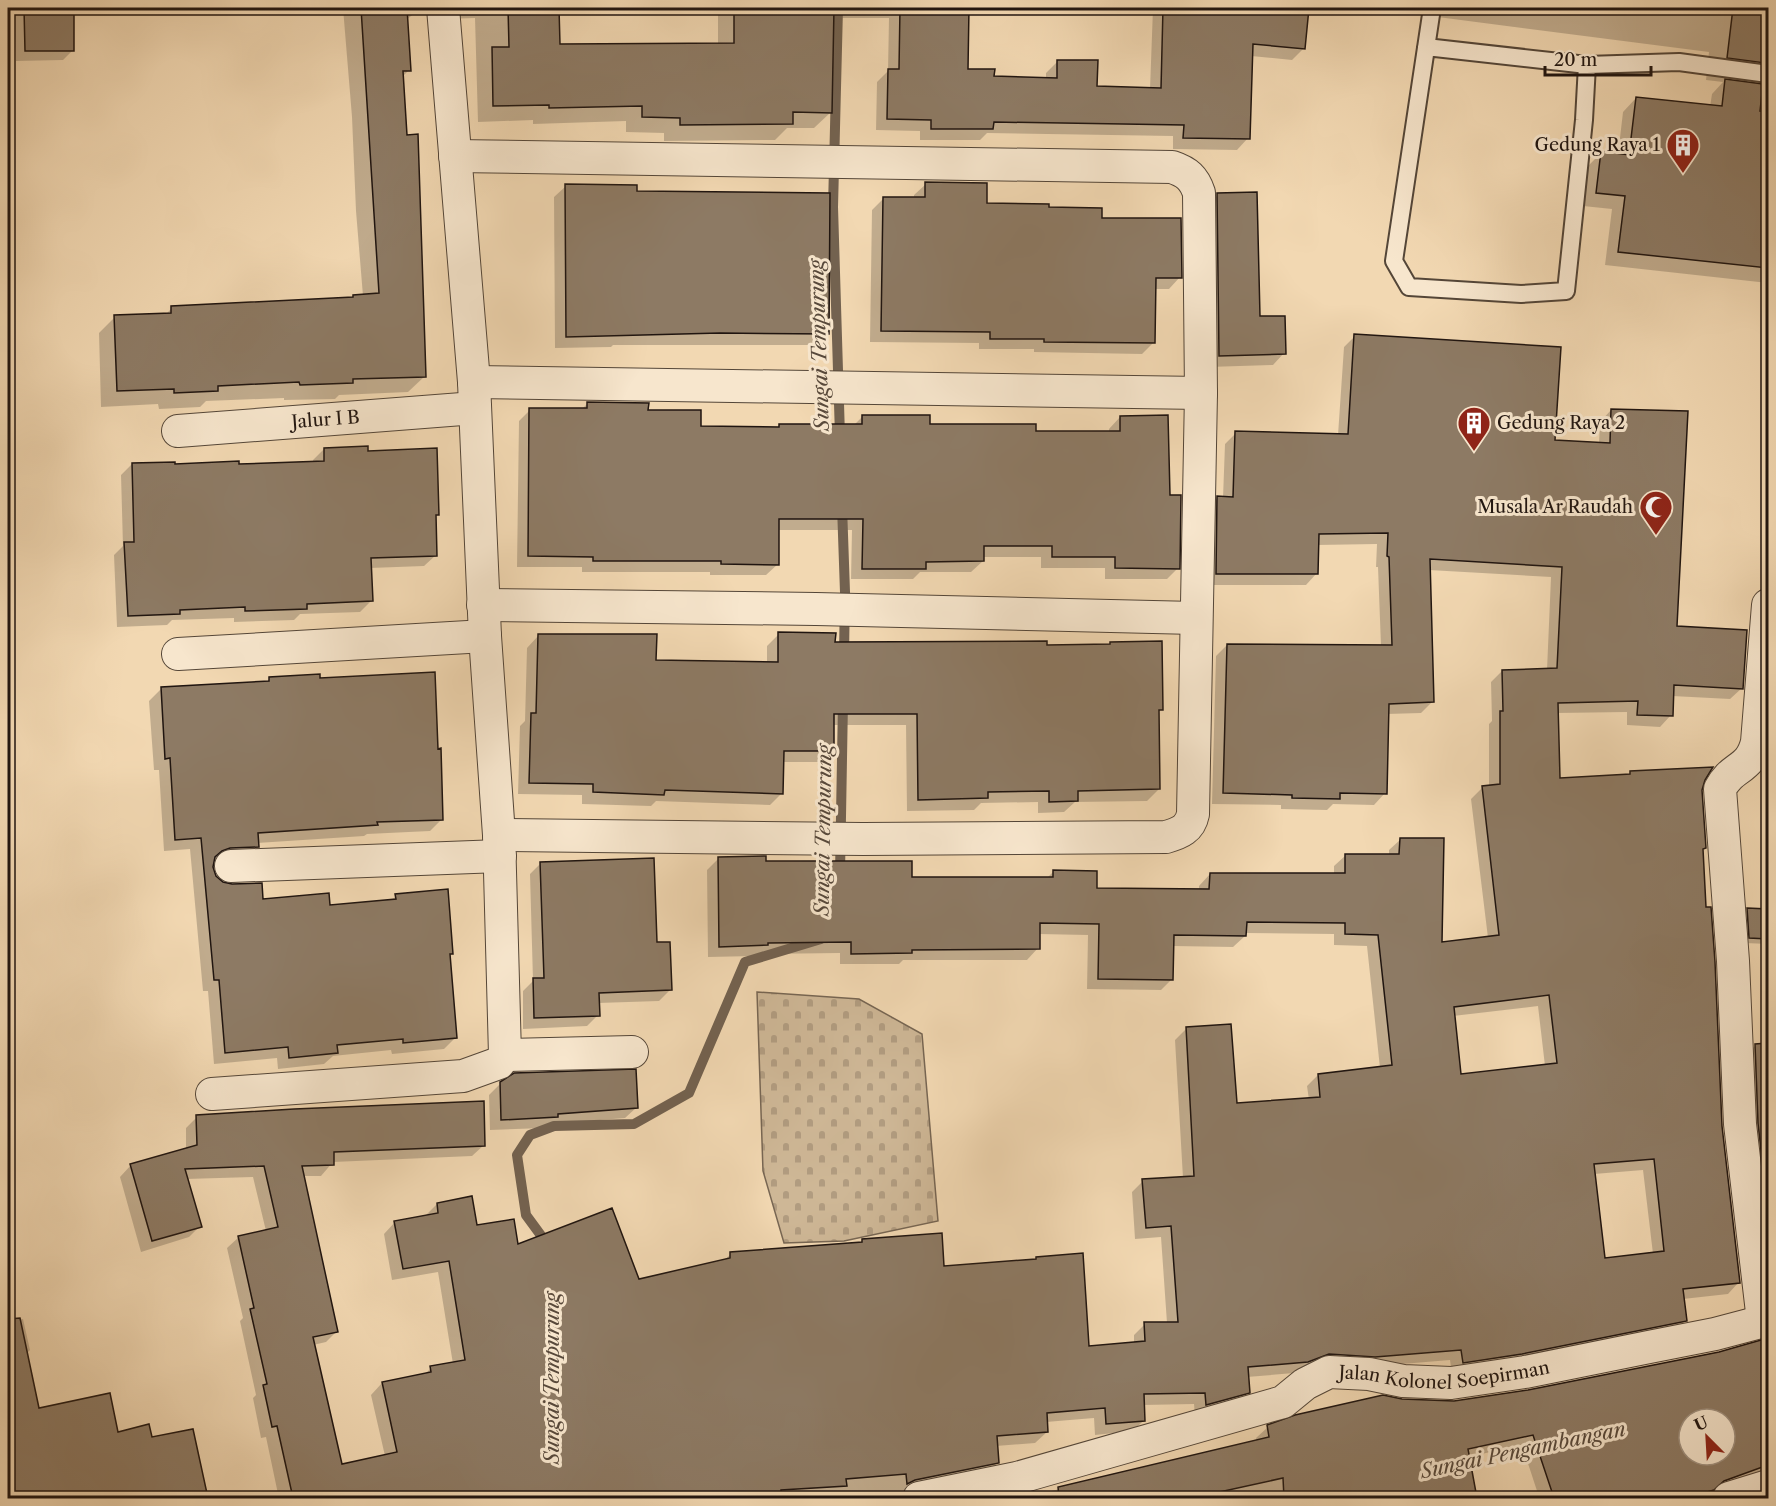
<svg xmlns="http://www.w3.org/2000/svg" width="1776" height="1506" font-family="'Libre Caslon Text',serif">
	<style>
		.cemetery { fill: url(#cemetery-stones); stroke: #776653; stroke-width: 1.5 }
		.shadow { fill: #0003; fill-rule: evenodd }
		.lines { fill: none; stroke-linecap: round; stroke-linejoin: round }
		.stream { stroke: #736250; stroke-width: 10 }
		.building { fill: #8d7a64; stroke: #201510; stroke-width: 1.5; fill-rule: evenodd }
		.lane-casing { stroke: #544638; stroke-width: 20 }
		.street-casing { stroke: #544638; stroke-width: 34 }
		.lane { stroke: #f7e6cd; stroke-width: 16 }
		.street { stroke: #f7e6cd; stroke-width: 32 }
		.labels { text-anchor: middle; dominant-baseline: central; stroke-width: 6; stroke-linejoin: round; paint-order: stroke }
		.poi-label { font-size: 18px; fill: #201510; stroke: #f7e6cd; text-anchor: end }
		.street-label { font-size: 18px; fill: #201510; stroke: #f7e6cd }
		.water-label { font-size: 20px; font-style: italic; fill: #58493b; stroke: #f7e6cd }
	</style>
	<defs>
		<pattern id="cemetery-stones" width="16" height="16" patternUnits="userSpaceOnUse" patternTransform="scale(1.5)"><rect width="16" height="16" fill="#ceb796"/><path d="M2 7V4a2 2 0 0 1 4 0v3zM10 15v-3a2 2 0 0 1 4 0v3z" fill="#b19c80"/></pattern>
	</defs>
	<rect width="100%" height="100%" fill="#f2d8b2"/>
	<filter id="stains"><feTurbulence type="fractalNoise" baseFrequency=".00333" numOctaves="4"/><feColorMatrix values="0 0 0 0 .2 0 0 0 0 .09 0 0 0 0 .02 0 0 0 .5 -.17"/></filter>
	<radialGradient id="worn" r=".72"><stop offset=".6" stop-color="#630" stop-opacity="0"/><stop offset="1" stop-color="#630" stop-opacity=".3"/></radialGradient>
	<!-- cemetery -->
	<path class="cemetery" d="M757 992 859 999 922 1034 938 1221 844 1241 784 1243 763 1171Z"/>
	<!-- shadow -->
	<path class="shadow" d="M8 8H73V50L63 60 16 61 15 31H8Z
		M343 8H421L406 20 409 70 402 77 425 376 408 392 339 395 335 399 284 400V398L206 401 200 407 159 409 158 404 101 407 99 333 115 317 165 315 172 308 351 298 353 296H363L356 211 352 117Z
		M434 8H558L559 46 718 45V9L720 8H833L831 112 814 128H787L775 140 664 141V133L626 132V121L533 124V120L478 122 475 18 444 19Z
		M836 8H968L967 71 993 78 1046 79V73L1058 61 1096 88 1150 89 1153 8H1307L1304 48 1292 60 1251 56 1248 138 1237 150 1173 149V136L987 133 980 140H920V131L876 130 877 82 888 71 889 18H836Z
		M1431 8H1768V39L1766 41 1764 62 1743 83 1758 112 1768 113V283L1605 265 1612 209 1583 206 1587 167 1601 153 1618 155 1623 112 1636 98 1710 107 1712 94 1723 82 1706 80 1709 52 1430 16Z
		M926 184 986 205 1048 209 1100 219 1180 277 1169 289H1154L1153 343 1142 354 1034 352V349H979V343L870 342 872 210 883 199H914V195Z
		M566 186 635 193 828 333 816 345H613L611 347 555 348 554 197Z
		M1218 195 1258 318 1284 353 1273 365 1208 367 1206 206Z
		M1355 336 1553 442 1599 444 1600 422 1611 410 1676 628 1742 688 1730 699 1672 696 1671 715 1660 727 1627 725V712L1557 713 1558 780 1628 776 1631 773 1701 790 1705 848 1702 851 1721 1126 1739 1282 1728 1294 1683 1299 1685 1321 1674 1332 1452 1374 1450 1360 1247 1377 1248 1392 1237 1404 1195 1416 1194 1404 1143 1405 1144 1420 1133 1431 1095 1435 1094 1418 1046 1422 1047 1432 1035 1443 996 1446 997 1463 986 1474 901 1492 806 1498H258L278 1494 266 1437 261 1438 253 1398 256 1395 240 1321 243 1318 227 1248 239 1237 266 1231 253 1177 186 1179 200 1226 189 1237 141 1252 120 1177 131 1165 186 1150V1128L197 1117 484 1145 472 1156 333 1162 321 1176H302L337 1331 326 1342 313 1345 341 1466 385 1456 371 1395 382 1383 424 1375 431 1368 453 1364 438 1272 392 1280 384 1234 395 1222 426 1215 437 1204 476 1227 517 1246 638 1281 723 1261 731 1254 859 1244 862 1241 942 1267 1034 1261 1037 1258 1088 1348 1134 1344V1335L1145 1324 1167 1323 1161 1237 1135 1239 1132 1192 1143 1181 1183 1178 1175 1040 1187 1028 1236 1104 1309 1100 1307 1086 1318 1075 1380 1068 1367 946 1334 945V934L1245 933V936L1233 947 1173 946 1172 979 1161 990 1087 989 1088 935 1038 934V948L1027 960H903L899 964H840V953L757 954 755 956 708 957 707 870 718 859 911 879 1047 878 1053 872 1095 889 1199 891V886L1210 874 1334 875V866L1346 855H1389V850L1401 839 1441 944 1488 938 1471 799 1483 787H1489V724L1492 721 1491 682 1502 671 1547 670 1551 577 1429 570 1432 702 1421 713 1387 714 1385 793 1374 805 1333 804 1327 810 1281 809V805L1212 804 1216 656 1227 645 1381 646 1378 567H1376L1377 544 1317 545V573L1306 585H1205L1206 509 1218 498H1223L1225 444 1236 433 1338 435 1344 347ZM1538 1006 1545 1066 1459 1076 1453 1016ZM1643 1170 1653 1254 1604 1259 1594 1174Z
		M587 404 647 411 700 428H777L780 426H853L862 417 928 426 1034 432H1109V429L1120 417 1168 497 1178 568 1167 579H1105V568H1041V557H983V561L971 572H920L913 579H851L852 530H778V564L766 575H710V572H582V567H517L519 421 530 410H581Z
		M324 449 366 452 438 514 434 518 436 555 424 566 370 568 372 600 360 612 300 614 294 620 234 622V618L172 620 167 625 117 627 114 555 123 546 121 475 132 464 238 466 313 463V460Z
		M779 634 834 643 1046 646H1108L1110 644 1161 709 1158 713 1159 789 1147 801 1075 802 1064 812 1038 813V802L981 803 974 810 907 811 906 725H833L832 750 820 762H783L782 793 770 805 656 801 651 806 582 804V795L518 794 520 726 525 721 527 648 538 636 655 662 767 664V646Z
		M270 679 319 680 442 819 430 831 367 834 364 836 257 843V846L245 858 213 861 212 867 215 877 222 884 262 901 329 907 391 901 396 896 452 953 448 956 456 1037 444 1049 392 1054 391 1050 333 1056 324 1064 278 1069 277 1058 214 1064 208 991H203L190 849 164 851 159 770H154L149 701 161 689 265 683Z
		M541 863 656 944 670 990 659 1001 598 1003V1015L587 1026 523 1029V991L533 981 530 874Z
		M1748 910H1768V944L1745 943 1742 915Z
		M1768 1045V1260L1744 1057 1755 1046Z
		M501 1083 637 1107 625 1118 550 1124 545 1128 490 1130 489 1095Z
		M23 1319 30 1350 26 1354 38 1410 117 1433 151 1439 192 1430 207 1498H8V1322Z
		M1768 1340V1472L1711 1492V1498H1500L1538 1494 1522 1445 1468 1457 1475 1498H1022L1257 1442 1256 1438 1268 1427 1402 1400 1451 1402 1529 1391 1720 1353ZM1689 1419H1725V1455H1689Z"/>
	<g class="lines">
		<!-- stream -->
		<path class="stream" d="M838 8 833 207 840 436
			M842 506 845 592 844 655
			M840 874 843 701
			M548 1245 526 1215 517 1155 530 1135 554 1126 634 1124 689 1093 745 962 821 939"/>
	</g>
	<!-- building -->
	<path class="building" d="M24 8H74V51H25Z
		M361 8H407L411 71H403L407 135 418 134 426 377 353 379V383L300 385 299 382 218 386V391L174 393V389L117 391 114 315 171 313V306L353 297V295L379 293Z
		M508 8H559L560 44 734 43V8H834L832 113 793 112V124L680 125V118L642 117V106L549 108V105L493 106 492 47H509Z
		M900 8H969L968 69H995L994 76 1057 78V60H1098L1097 86 1161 88 1163 8H1309L1305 49 1253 44 1250 139 1183 138 1184 125 994 122 993 129H931V120L887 119 888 69H899Z
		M1733 8H1768V34L1765 63 1727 58Z
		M1725 79 1763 84 1760 111 1768 112V268L1618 252 1625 196 1596 193 1601 151 1629 155 1636 97 1722 106Z
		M925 182 987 183V203L1049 204V207L1102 208V218H1181L1182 278H1156L1155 343 1044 342V339H990V332L881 331 883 197H925Z
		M565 184 637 185V191L830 193 829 334 720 333 566 337Z
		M1257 192 1260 316H1285L1286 354 1219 356 1217 193Z
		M1354 334 1561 347 1555 440 1610 443 1611 409 1688 411 1677 626 1747 630 1743 689 1674 685 1673 716 1637 715 1638 701 1558 703 1560 778 1630 774V771L1713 767 1705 780 1702 790 1706 848 1703 849 1706 907H1711L1715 962 1722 1126 1740 1283 1683 1289 1687 1321 1522 1354 1463 1363 1461 1350 1375 1357 1329 1354 1308 1362 1248 1367 1250 1393 1206 1405 1205 1393 1144 1394 1145 1421 1106 1424 1105 1408 1047 1413 1048 1432 997 1436 999 1463 915 1480 907 1484 906 1474 846 1479 847 1486 781 1490V1493L709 1498H293L277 1426 272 1427 263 1385 267 1384 250 1309 254 1308 238 1236 278 1227 264 1166 185 1169 202 1227 152 1241 130 1164 197 1145 196 1115 294 1109 484 1101 485 1146 334 1152V1165L302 1166 338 1332 313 1337 342 1464 397 1452 382 1382 431 1372 430 1366 465 1360 449 1261 403 1269 394 1221 438 1213 437 1203 472 1196 477 1225 514 1219 518 1244 612 1208 639 1279 730 1258V1252L862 1242V1239L942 1233 944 1266 1036 1259V1257L1083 1253 1089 1346 1145 1341 1144 1322H1178L1171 1226 1146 1228 1142 1179 1194 1176 1186 1027 1231 1024 1237 1103 1320 1097 1318 1074 1392 1065 1378 935 1345 934V923L1247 922 1246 936 1174 935 1173 980 1098 979 1099 924 1040 923V949L912 950V953L851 954V942L768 943V945L719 947 718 857 766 856V861H912V877H1053V870L1097 871V888L1209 889 1210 873H1345V854H1399L1400 838H1444L1442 942 1499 935 1482 786 1500 784V711H1503L1502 670 1557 668 1562 567 1430 559 1434 702 1389 704 1387 794 1340 793V799L1292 798V795L1223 793 1227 644 1392 645 1389 557 1387 556 1388 533 1319 534 1318 574H1216L1217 496 1233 497 1235 431 1348 434ZM1549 995 1557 1063 1461 1074 1454 1007ZM1654 1159 1664 1251 1605 1258 1594 1164Z
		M587 402 649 403 648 410H701V426L779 427V424H862V415H930V424H1036V431H1120V416L1168 415 1170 495H1181L1180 569 1115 568V557H1052V546H984V561L926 562V569H862L863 519H779V565L721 564V561H593V557L528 556 529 408H587Z
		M368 446V451L437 448 439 515H436L437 556 371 558 373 601 307 604V609L245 611V607L180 610V614L128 616 124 542H134L132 463 175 462V464L239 461V464L324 461V448Z
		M778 632 836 633 835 642 1047 641V645L1110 644V642L1162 641 1163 710H1159L1160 789 1078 791V801L1049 802V791L988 792V798L918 800 917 714H834V751H784L783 794 665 790 664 795 593 792V784L529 783 531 713H536L538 634H657L656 660 778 662Z
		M435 672 438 749 441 748 443 820 377 822 378 825 258 833 259 847 230 848 222 851 215 857 213 867 216 876 223 882 232 884 262 883 263 899 329 893 330 905 396 899 395 894 448 889 453 954H450L457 1038 403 1043V1039L337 1045 338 1053 289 1058 288 1047 225 1053 219 980H214L201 838 175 840 170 758 165 759 161 687 269 681V677L320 674V678Z
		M654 858 657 942H670L672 990 599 993 600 1016 534 1018 533 978H544L540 862Z
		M1747 908 1768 909V939L1749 938Z
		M1768 1043V1213L1758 1123 1755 1044Z
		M636 1069 638 1108 558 1114V1117L501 1120 500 1082 514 1073Z
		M20 1318 39 1408 110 1393 118 1432 149 1424 152 1437 193 1429 208 1498H8V1319Z
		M1768 1338V1465L1724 1481 1714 1490 1686 1498H1554L1533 1435 1468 1449 1477 1498H1284L1283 1478 1192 1498H1059L1058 1487 1269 1437 1267 1425 1295 1415 1383 1395 1402 1399 1454 1401 1528 1390 1719 1352ZM1689 1419H1725V1455H1689Z"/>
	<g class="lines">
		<defs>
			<path id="lane" d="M1432 8 1394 261 1409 287 1521 294 1566 291 1584 120 1587 65 1679 62 1768 74
				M1426 47 1587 65"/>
			<g id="street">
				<path d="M455 156 1172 167C1187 172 1194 178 1199 193L1201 393 1193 814C1190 829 1180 833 1166 837L863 839 499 835"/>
				<path d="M474 382 1201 393"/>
				<path id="s1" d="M178 431 475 408"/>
				<path d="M483 605 816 609 1195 618"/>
				<path d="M178 654 485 636"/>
				<path d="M231 866 500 856"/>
				<path d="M505 1055 632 1052"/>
				<path d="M212 1094 463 1076 499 1063 505 1055 499 835 485 636 474 382 443 8"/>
				<path d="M1763 1321 1740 1124 1733 961 1720 789C1732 765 1750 771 1757 742L1768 605"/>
				<path id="s2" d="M919 1498 1017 1478 1283 1402 1305 1384 1329 1372 1369 1374 1403 1381 1451 1383 1525 1372 1649 1347 1715 1334 1768 1320"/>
				<path d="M1729 1498 1768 1486"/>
			</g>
		</defs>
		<!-- lane casing -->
		<use href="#lane" class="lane-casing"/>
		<!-- street casing -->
		<use href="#street" class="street-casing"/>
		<!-- lane -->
		<use href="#lane" class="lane"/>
		<!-- street -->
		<use href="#street" class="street"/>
	</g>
	<!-- icons -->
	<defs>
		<symbol id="building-pin" viewBox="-11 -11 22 30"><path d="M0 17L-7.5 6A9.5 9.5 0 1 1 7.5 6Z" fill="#8f2418" stroke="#f7e6cd"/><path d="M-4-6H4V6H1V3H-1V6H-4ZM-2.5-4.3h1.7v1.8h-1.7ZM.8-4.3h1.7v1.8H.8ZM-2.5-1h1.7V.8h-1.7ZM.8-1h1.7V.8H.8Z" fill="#fff"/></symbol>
		<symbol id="mosque-pin" viewBox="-11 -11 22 30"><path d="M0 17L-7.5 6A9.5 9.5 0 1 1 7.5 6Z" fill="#8f2418" stroke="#f7e6cd"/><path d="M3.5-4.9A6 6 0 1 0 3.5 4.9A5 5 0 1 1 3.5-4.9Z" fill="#fff"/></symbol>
	</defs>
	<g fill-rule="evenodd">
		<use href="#building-pin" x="1664" y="126" width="38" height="52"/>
		<use href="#building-pin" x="1455" y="404" width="38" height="52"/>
		<use href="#mosque-pin" x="1637" y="488" width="38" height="52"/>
	</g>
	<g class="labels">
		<!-- poi labels -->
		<g class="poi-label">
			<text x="1660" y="145">Gedung Raya 1</text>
			<text x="1497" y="423" text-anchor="start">Gedung Raya 2</text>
			<text x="1633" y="507">Musala Ar Raudah</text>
		</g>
		<!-- street labels -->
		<g class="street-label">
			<text stroke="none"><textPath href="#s1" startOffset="148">Jalur I B</textPath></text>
			<text stroke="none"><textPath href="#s2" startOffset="548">Jalan Kolonel Soepirman</textPath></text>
		</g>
		<!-- water labels -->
		<g class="water-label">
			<text transform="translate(819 345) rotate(-92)">Sungai Tempurung</text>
			<text transform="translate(823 830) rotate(-89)">Sungai Tempurung</text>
			<text transform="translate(552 1378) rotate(-90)">Sungai Tempurung</text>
			<text transform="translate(1523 1450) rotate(-12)">Sungai Pengambangan</text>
		</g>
	</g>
	<!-- margin -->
	<rect width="1776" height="1506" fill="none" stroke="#f2d8b2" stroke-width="30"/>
	<rect x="9" y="9" width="1758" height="1488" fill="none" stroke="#201510" stroke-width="3"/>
	<rect x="15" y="15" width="1746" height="1476" fill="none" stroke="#201510" stroke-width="1.5"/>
	<!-- north arrow -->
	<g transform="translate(1707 1437) rotate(336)"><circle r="28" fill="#f7e6cd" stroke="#a19281" stroke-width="1.5"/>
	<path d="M0-4.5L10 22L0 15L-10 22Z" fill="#8f2418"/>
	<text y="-9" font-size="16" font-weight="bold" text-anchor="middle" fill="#201510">U</text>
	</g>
	<!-- scale -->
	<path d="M1545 66v9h106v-9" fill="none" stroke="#201510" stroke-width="3"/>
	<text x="1554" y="66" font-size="18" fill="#201510" stroke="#f7e6cd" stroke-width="4.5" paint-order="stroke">20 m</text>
	<rect width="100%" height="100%" filter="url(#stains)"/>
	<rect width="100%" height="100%" fill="url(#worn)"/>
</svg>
